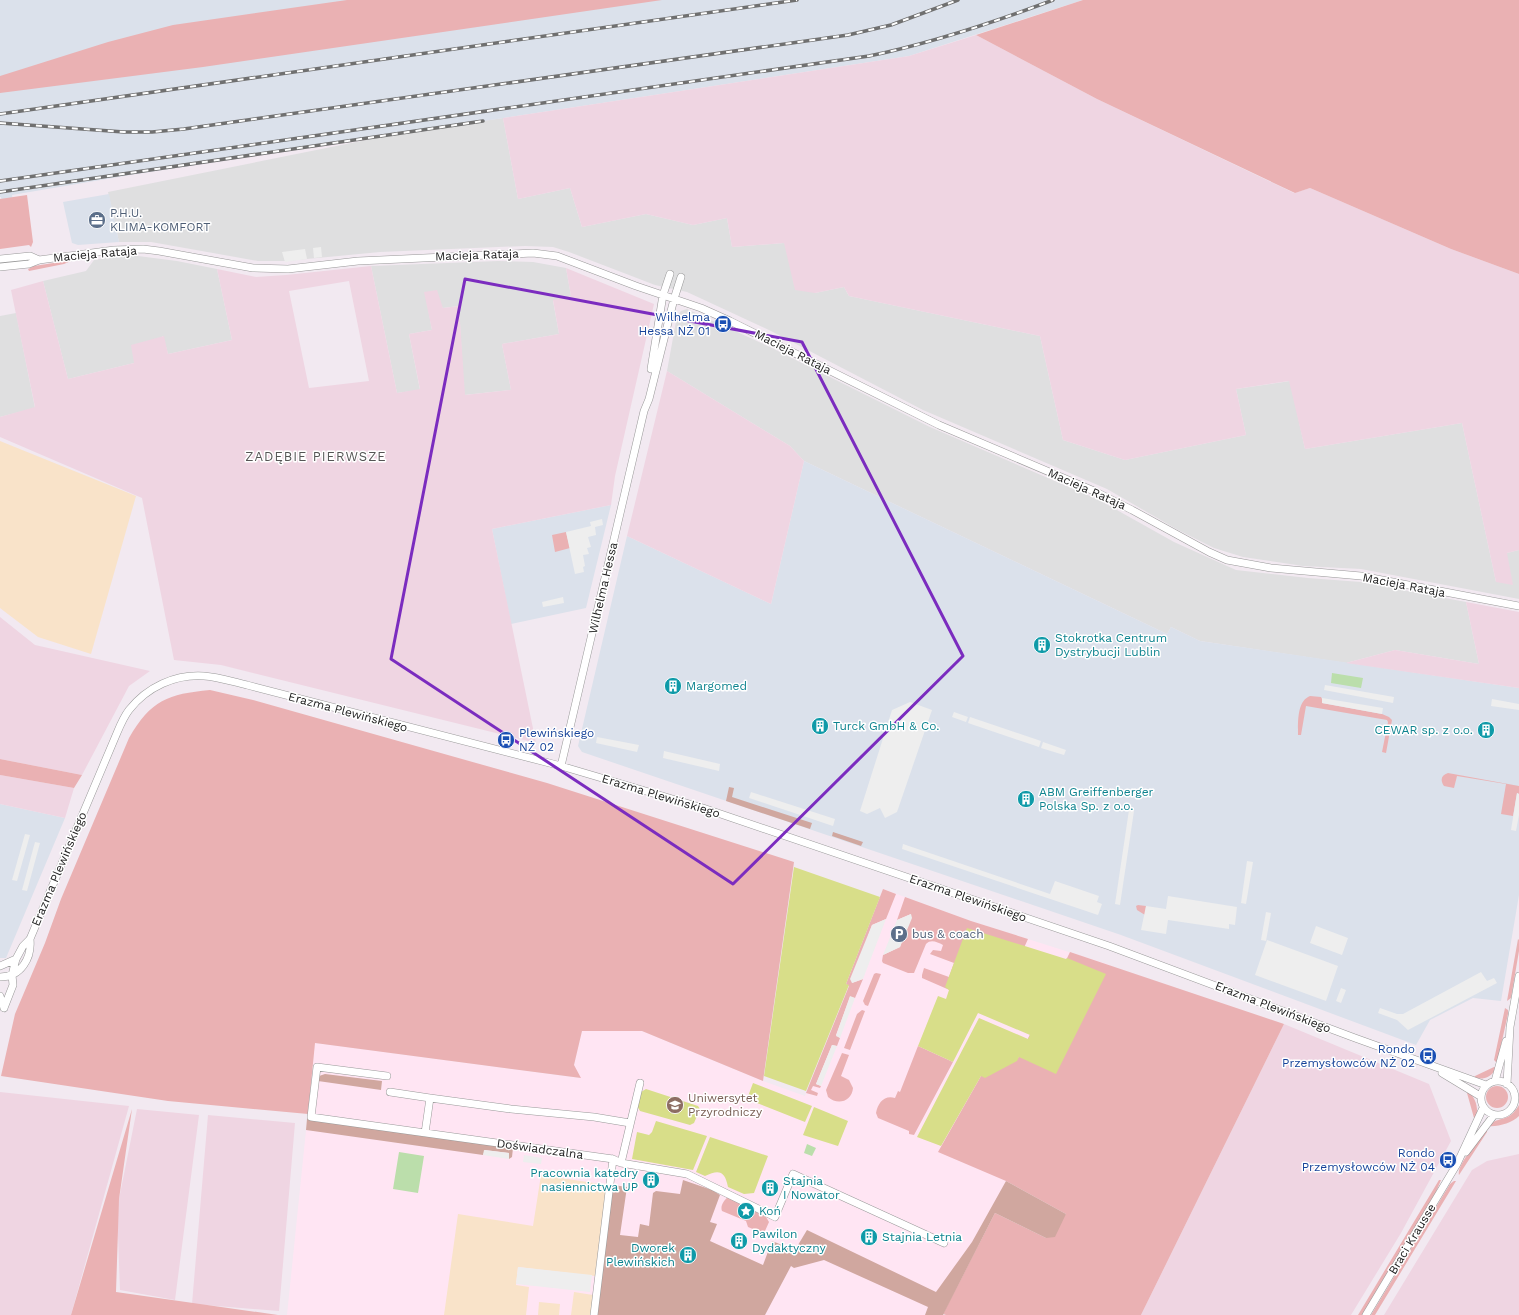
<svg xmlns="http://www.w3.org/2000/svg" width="1519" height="1315" font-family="'Work Sans',sans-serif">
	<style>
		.residential { fill: #dfdfe0 }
		.industrial { fill: #dbe1eb }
		.education { fill: #ffe5f3 }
		.farmland { fill: #efd5e2; fill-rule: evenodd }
		.grass { fill: #eab1b3 }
		.forest { fill: #d0a79f }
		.park { fill: #f9e3c9 }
		.pitch { fill: #d8de89 }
		.parking { fill: #eee }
		.water { fill: #bbdeab }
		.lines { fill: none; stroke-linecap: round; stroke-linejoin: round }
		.minor-casing { stroke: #999; stroke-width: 8 }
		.minor { stroke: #fff; stroke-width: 7 }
		.rail-casing { stroke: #707070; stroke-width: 3.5 }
		.rail { stroke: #fff; stroke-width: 2; stroke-dasharray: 6; stroke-linecap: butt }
		.marked { fill: none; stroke: #7b2cbf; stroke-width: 3; stroke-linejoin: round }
		.labels { text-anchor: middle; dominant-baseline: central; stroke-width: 3; stroke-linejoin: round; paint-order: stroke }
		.service-label { font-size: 12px; fill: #4e5e75; stroke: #fff; text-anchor: start }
		.street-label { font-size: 12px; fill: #222; stroke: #fff }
		.transit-label { font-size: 12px; fill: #164399; stroke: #fff; text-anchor: end }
		.culture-label { font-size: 12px; fill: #0d838f; stroke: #fff; text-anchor: start }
		.education-label { font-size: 12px; fill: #785e54; stroke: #fff; text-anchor: start }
		.neighbourhood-label { font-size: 13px; letter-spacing: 1px; fill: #555; stroke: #fff }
	</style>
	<rect width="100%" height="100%" fill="#f2e9f1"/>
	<!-- residential -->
	<path class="residential" d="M503 118 518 199 570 188 582 227 646 214 693 225 727 218 732 247 784 243 815 293 844 287 849 296 1040 336 1063 440 1125 460 1246 435 1236 389 1290 381 1305 449 1462 423 1496 582 1507 553 1519 550V599L1361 569 1303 566 1243 557 1214 548 1178 530 1107 489 923 410 771 331 687 292 655 285 569 252 553 247 525 246 380 252 286 261H258L151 242H119L108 192 401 133Z
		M115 256H138L177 261 217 269 232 340 168 354 163 336 134 363 68 379 43 281 86 271 94 260Z
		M498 261 533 262 566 268 571 296 553 301 559 334 502 344 511 390 464 395 459 306 443 308 425 292 432 330 409 334 420 390 397 393 371 266Z
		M687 309 772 348 930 427 1099 500 1174 542 1236 570 1308 578 1361 582 1466 602 1479 664 1395 650 1346 663 1200 641 1171 627 1167 634 804 461 790 446 667 371 677 316 681 311Z
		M16 313 35 408 0 417V316Z"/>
	<!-- industrial -->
	<path class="industrial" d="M0 0H1083L909 56 130 175 12 195 14 211 4 213 1 197H0Z
		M109 194 119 242 78 245 72 243 63 202Z
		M804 461 1167 634 1171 627 1200 641 1519 688V895L1501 1001 1473 998 1430 1020 1416 1045 1121 935 582 752 578 746 627 536 771 604Z
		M611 505 586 608 511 624 492 529Z
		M0 804 65 818 6 958H0Z"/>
	<!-- education -->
	<path class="education" d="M883 889 971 921 1110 965 995 1213 943 1315H287L315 1043 580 1078 574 1065 582 1031H642L763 1081 805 1096 849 986 846 984Z"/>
	<!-- farmland -->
	<path class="farmland" d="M976 35 1097 99 1294 193 1310 188 1451 249 1519 274V550L1507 553 1513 585 1496 582 1462 423 1305 449 1289 381 1236 389 1246 435 1125 460 1063 440 1040 336 849 296 844 287 815 293 795 290 784 243 732 247 727 218 693 225 646 214 582 227 570 188 518 199 503 118 909 56Z
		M371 266 397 393 420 389 409 334 432 330 424 292 437 290 443 308 459 306 465 395 511 390 502 344 559 334 553 300 571 296 566 268 654 304 615 476 611 505 492 529 536 743 221 665 174 660 142 498 0 437V417L35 407 11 290 43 281 68 379 134 363 131 345 164 336 168 354 232 340 217 269 256 277 286 275ZM349 281 369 381 309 388 289 291Z
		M667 371 790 446 804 461 771 604 627 536Z
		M1466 602 1519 612V688L1346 663 1395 650 1479 664Z
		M0 617 35 645 150 671 129 686 82 775 0 759Z
		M0 775 74 788 65 818 0 804Z
		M1284 1024 1429 1084 1451 1141 1401 1233 1351 1315H1141Z
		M0 1092 129 1106 71 1315H0Z
		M137 1109 199 1115 175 1300 120 1290 117 1209Z
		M208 1115 295 1123 279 1311 192 1304Z
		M1519 1154V1315H1384L1472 1170 1487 1161Z"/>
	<!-- grass -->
	<path class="grass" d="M347 0H662L203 67 0 93V76L108 42 173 25Z
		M1083 0H1519V274L1451 249 1310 188 1295 193 1097 99 976 35Z
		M27 195 33 242 31 247 29 245 0 249V199Z
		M73 260 64 264 29 271 28 269 34 266Z
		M566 532 570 548 555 552 552 535Z
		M210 690 253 700 547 783 794 862 763 1081 642 1031H582L574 1065 581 1078 315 1043 308 1114 168 1101 1 1076 15 1014 45 943 61 899 129 738C151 700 168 694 210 690Z
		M1310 696 1321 697 1322 699V703L1382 714 1389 717 1392 720 1386 753 1382 752 1388 722 1387 720 1306 706 1301 735H1298C1298 722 1297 701 1310 696Z
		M0 759 82 775 74 788 0 775Z
		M1448 773 1519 786V794L1517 793 1513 816 1501 814 1506 784 1457 776 1454 788 1444 786C1440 780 1441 775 1448 773Z
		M883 889 896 894 886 919 872 925 852 983 863 979 855 998 850 997 836 1035 840 1038 837 1046 832 1045 816 1084 821 1086 820 1088 813 1086 811 1090 818 1093 817 1096 806 1093 849 986 846 984Z
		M905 897 971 921 1028 939 992 1018 961 995 922 978V975L924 968 949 977 954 963 930 954 933 950 941 951 943 945C937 942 931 939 926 944L914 973H908L883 963 882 961 883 955 900 947 911 914 897 920Z
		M1138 905 1146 906 1145 915 1137 910 1136 906Z
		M1518 939 1519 940V951L1511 998 1507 1001Z
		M1070 952 1284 1024 1141 1315H946L943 1314 995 1213 1046 1238 1066 1214 1006 1181 938 1152 981 1076 1019 1057Z
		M876 973 881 974 868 1006 865 1005 863 1001 874 974Z
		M1505 1008 1508 1010V1014L1497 1063 1494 1060Z
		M862 1010 865 1011 850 1050 844 1048 857 1014Z
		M918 1046 953 1062 914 1135 909 1134V1131L878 1118 876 1113C878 1103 884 1095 895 1098L898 1091 900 1092Z
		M842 1053 849 1055 841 1076 849 1080 853 1088C852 1101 838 1106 828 1097L826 1090Z
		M1494 1067 1496 1068C1492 1077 1484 1080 1474 1078L1475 1076Z
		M1486 1097a11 11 0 1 1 22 0a11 11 0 1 1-22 0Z
		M1468 1091C1476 1098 1479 1109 1476 1119L1474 1118 1467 1093Z
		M1519 1105V1116C1512 1123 1498 1127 1488 1126 1500 1115 1509 1123 1519 1105Z
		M132 1109 119 1199 116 1292 278 1315H71Z
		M1487 1130V1132L1459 1175C1456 1166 1480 1138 1487 1130Z
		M1439 1180H1441L1436 1192 1362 1315H1358Z
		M1454 1181H1456L1375 1315H1371L1450 1184Z
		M728 1197 766 1217 769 1222 765 1231 760 1232 748 1227 746 1221 722 1211C720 1206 724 1200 728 1197Z"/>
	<!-- forest -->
	<path class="forest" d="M729 787 734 788 732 797 812 823 810 829 726 801Z
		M833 832 863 842 861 846 832 836Z
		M325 1074 382 1081 381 1090 318 1081 319 1076Z
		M307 1119 513 1148 512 1157 509 1159V1153L485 1150 483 1155 306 1130Z
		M683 1180 712 1190 720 1195 710 1222 717 1224 710 1241 763 1265 772 1241 795 1250 807 1230 936 1292 972 1242 1006 1181 1066 1214 1055 1237 1046 1238 995 1213 943 1315H925L928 1307 824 1260 794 1268 791 1266 765 1315H597L613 1185 627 1187 620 1235 638 1237 640 1224 649 1226 653 1193 656 1191 680 1194Z"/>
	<!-- park -->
	<path class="park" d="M0 441 136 496 91 654 38 637 0 608Z
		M541 1175 607 1185 595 1276 518 1267 516 1285 529 1287 526 1315H444L458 1214 533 1226Z
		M574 1292 593 1295 591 1315H571Z
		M539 1302 560 1304 559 1315H538Z"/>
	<!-- pitch -->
	<path class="pitch" d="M794 867 880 897 846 984 849 985 806 1091 764 1076Z
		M967 928 1066 959 1067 958 1106 974 1056 1074 1019 1057 1017 1061 985 1078 981 1076 941 1146 917 1137 979 1018 1028 1039 1030 1035 978 1013 953 1062 918 1046 938 996 946 999 949 990 945 987Z
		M753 1083 812 1106 805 1122 747 1099Z
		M646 1089 698 1106 700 1109 694 1123 690 1125 640 1111 637 1106 641 1092Z
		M814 1107 848 1121 838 1146 803 1135Z
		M656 1121 707 1136 693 1170 632 1159 637 1132 649 1135 652 1132Z
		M710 1137 768 1156 754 1193 744 1194 728 1187C725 1171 719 1169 705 1176L696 1172Z"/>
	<!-- parking -->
	<path class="parking" d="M321 247 322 257 314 258 313 248Z
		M305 249 307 259 285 262 282 252Z
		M602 519 603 525 595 527 596 535 588 537 591 547 587 548 589 554 583 555 585 566 583 567 584 572 575 574 566 532 591 526 590 522Z
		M563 597 564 603 543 607 542 602Z
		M1325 685 1394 697 1393 703 1324 690Z
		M1322 698 1383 708 1382 714 1322 703Z
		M1492 699 1519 704V710L1491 706Z
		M910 702 932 710 897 812 885 818 880 808 867 814 860 811 892 710Z
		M954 712 968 717 966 722 952 717Z
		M970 717 1041 741 1039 747 968 723Z
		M597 737 639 745 637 752 596 743Z
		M1043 742 1066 750 1064 755 1041 748Z
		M664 751 720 764 719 771 663 758Z
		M751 792 835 819 833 826 749 798Z
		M1517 793 1519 794V815L1516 831 1511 830Z
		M1129 810 1134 811 1120 905 1115 904Z
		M25 834 30 835 17 881 12 880Z
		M35 842 40 843 27 891 22 890Z
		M903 844 1050 894 1055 881 1099 896 1097 902 1102 904 1098 915 902 849Z
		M1247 861 1253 862 1246 904 1241 903Z
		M1168 896 1237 907 1235 925 1229 924V929L1168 920 1166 934 1141 930 1146 906 1166 909Z
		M1266 912 1271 913 1266 941 1261 940Z
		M911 914 912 918 900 947 883 955 897 920Z
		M886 919 863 979 852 983 850 979 872 925Z
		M1316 926 1348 938 1342 955 1310 943Z
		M1267 940 1338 966 1326 1001 1255 975Z
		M1481 972 1487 981 1494 978 1497 983 1408 1030 1397 1020 1378 1013 1380 1008 1397 1014H1403Z
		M1341 988 1346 990 1341 1003 1336 1001Z
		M850 996 855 998 840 1038 836 1036Z
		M832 1045 837 1046 821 1086 816 1084Z
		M484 1150 509 1153V1159L483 1155Z
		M524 1155 542 1158 541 1164 523 1162Z
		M518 1267 592 1275 590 1292 516 1284Z"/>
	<!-- water -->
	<path class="water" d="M1332 673 1363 678 1361 688 1331 683Z
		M807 1144 816 1148 812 1156 804 1153Z
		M399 1152 424 1156 418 1193 393 1189Z"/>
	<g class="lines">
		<defs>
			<path id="minor" d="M0 259 30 256 39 260
				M0 267 29 264 39 260 114 250 143 249 159 251 253 268 288 269 358 261 533 253 557 256 636 286 701 308 730 321 939 425 1094 491 1132 510 1209 552 1227 560 1271 568 1361 576 1519 606
				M651 369 663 295 670 274
				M561 766 644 411 649 399 674 299 681 277
				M0 966 16 959 23 946 30 939 114 740C118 731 122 719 129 710 147 687 175 674 204 676 219 677 233 682 247 685L561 766 703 808 1109 946 1355 1038 1486 1085
				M0 977C21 977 32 958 30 939
				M0 996 4 1008
				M4 1008 13 985 12 975 16 959
				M1442 1073 1480 1096
				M387 1076 317 1067 311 1117 613 1159 594 1315
				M1481 1098a17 17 0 1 1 34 0a17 17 0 1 1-34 0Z
				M1495 1081 1506 1041
				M1507 1084 1510 1027 1519 976
				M390 1092 430 1098
				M425 1133 430 1098 511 1109 594 1117 630 1123
				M1466 1152 1494 1115
				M613 1159 621 1163 687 1174 775 1217 793 1174 944 1243
				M621 1163 640 1083
				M1366 1315 1457 1164 1483 1108"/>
		</defs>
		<!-- minor casing -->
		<use href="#minor" class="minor-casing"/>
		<!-- minor -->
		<use href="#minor" class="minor"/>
		<defs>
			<path id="rail" d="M0 114 797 0
				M0 123 124 132H152L184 129 848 35 891 25 958 0
				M0 181 869 56C932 43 992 23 1053 0
				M0 192 483 121"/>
		</defs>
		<!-- rail casing -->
		<use href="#rail" class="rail-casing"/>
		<!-- rail -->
		<use href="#rail" class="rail"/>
	</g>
	<!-- marked area -->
	<path class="marked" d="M465 279 802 342 963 656 733 884 391 659Z"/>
	<!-- icons -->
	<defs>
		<symbol id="office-disc" viewBox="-11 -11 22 22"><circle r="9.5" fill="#5c6f8a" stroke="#fff"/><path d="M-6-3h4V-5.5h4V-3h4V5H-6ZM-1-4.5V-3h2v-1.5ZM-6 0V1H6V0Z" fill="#fff"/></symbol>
		<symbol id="bus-disc" viewBox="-11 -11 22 22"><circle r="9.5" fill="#1a4fb4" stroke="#fff"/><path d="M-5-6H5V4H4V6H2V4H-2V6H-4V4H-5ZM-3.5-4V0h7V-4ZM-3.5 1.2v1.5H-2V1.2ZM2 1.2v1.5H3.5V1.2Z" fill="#fff"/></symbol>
		<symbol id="building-disc" viewBox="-11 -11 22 22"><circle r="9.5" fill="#0f9aa8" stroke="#fff"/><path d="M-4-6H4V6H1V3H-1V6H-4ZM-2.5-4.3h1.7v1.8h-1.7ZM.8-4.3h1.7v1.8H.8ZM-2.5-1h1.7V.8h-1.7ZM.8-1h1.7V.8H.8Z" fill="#fff"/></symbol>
		<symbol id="parking-disc" viewBox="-11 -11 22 22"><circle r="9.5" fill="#5c6f8a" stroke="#fff"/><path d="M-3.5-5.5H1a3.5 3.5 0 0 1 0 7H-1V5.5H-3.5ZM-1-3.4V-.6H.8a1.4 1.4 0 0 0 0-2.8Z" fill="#fff"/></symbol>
		<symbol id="university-disc" viewBox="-11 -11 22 22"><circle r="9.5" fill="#8d6e63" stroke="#fff"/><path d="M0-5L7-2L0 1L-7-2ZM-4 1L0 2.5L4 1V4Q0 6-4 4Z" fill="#fff"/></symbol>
		<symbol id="sight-disc" viewBox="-11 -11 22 22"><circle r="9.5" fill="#0f9aa8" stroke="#fff"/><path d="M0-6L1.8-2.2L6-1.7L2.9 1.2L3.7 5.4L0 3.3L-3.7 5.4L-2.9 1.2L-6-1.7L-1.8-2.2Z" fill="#fff"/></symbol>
	</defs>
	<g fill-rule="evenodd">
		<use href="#office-disc" x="87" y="210" width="20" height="20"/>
		<use href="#bus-disc" x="713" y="314" width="20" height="20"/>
		<use href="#building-disc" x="1032" y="635" width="20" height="20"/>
		<use href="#building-disc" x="663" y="676" width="20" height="20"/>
		<use href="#building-disc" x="810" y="716" width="20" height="20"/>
		<use href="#building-disc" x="1476" y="720" width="20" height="20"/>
		<use href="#bus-disc" x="496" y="730" width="20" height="20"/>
		<use href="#building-disc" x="1016" y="789" width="20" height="20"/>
		<use href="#parking-disc" x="889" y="924" width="20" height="20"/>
		<use href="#bus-disc" x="1418" y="1046" width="20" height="20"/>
		<use href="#university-disc" x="665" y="1095" width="20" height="20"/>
		<use href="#bus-disc" x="1438" y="1150" width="20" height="20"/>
		<use href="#building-disc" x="641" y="1170" width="20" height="20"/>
		<use href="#building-disc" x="760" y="1178" width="20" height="20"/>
		<use href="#sight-disc" x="736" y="1201" width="20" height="20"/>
		<use href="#building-disc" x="859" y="1227" width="20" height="20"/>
		<use href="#building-disc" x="729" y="1231" width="20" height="20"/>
		<use href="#building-disc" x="678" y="1245" width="20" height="20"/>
	</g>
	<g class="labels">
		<!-- service labels -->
		<g class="service-label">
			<text x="110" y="213">P.H.U.<tspan x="110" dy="14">KLIMA-KOMFORT</tspan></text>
			<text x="912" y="934">bus &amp; coach</text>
		</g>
		<!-- street labels -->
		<g class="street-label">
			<text transform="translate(95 254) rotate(-5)">Macieja Rataja</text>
			<text transform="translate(477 255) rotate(-2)">Macieja Rataja</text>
			<text transform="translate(793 352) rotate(27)">Macieja Rataja</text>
			<text transform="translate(1087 489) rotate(24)">Macieja Rataja</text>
			<text transform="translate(1404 585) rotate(11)">Macieja Rataja</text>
			<text transform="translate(603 588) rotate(-77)">Wilhelma Hessa</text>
			<text transform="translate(348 712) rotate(15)">Erazma Plewińskiego</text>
			<text transform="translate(661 796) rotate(17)">Erazma Plewińskiego</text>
			<text transform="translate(59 869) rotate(-67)">Erazma Plewińskiego</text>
			<text transform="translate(968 898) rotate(19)">Erazma Plewińskiego</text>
			<text transform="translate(1273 1007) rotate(21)">Erazma Plewińskiego</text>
			<text transform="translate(540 1149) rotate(8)">Doświadczalna</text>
			<text transform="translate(1412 1239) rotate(-59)">Braci Krausse</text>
		</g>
		<!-- transit labels -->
		<g class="transit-label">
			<text x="710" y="317">Wilhelma<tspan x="710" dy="14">Hessa NŻ 01</tspan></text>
			<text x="519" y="733" text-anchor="start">Plewińskiego<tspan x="519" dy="14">NŻ 02</tspan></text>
			<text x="1415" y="1049">Rondo<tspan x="1415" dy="14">Przemysłowców NŻ 02</tspan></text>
			<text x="1435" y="1153">Rondo<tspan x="1435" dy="14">Przemysłowców NŻ 04</tspan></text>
		</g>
		<!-- culture labels -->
		<g class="culture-label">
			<text x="1055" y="638">Stokrotka Centrum<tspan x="1055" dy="14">Dystrybucji Lublin</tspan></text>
			<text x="686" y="686">Margomed</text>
			<text x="833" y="726">Turck GmbH &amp; Co.</text>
			<text x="1473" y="730" text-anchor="end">CEWAR sp. z o.o.</text>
			<text x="1039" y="792">ABM Greiffenberger<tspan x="1039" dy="14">Polska Sp. z o.o.</tspan></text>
			<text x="638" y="1173" text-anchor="end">Pracownia katedry<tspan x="638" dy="14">nasiennictwa UP</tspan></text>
			<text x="783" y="1181">Stajnia<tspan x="783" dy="14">I Nowator</tspan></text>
			<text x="759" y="1211">Koń</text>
			<text x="752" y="1234">Pawilon<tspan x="752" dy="14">Dydaktyczny</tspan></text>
			<text x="882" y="1237">Stajnia Letnia</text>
			<text x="675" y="1248" text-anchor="end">Dworek<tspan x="675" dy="14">Plewińskich</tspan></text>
		</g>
		<!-- education labels -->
		<g class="education-label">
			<text x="688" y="1098">Uniwersytet<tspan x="688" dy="14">Przyrodniczy</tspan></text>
		</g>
		<!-- neighbourhood labels -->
		<g class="neighbourhood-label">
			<text x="316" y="456">ZADĘBIE PIERWSZE</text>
		</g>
	</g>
</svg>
